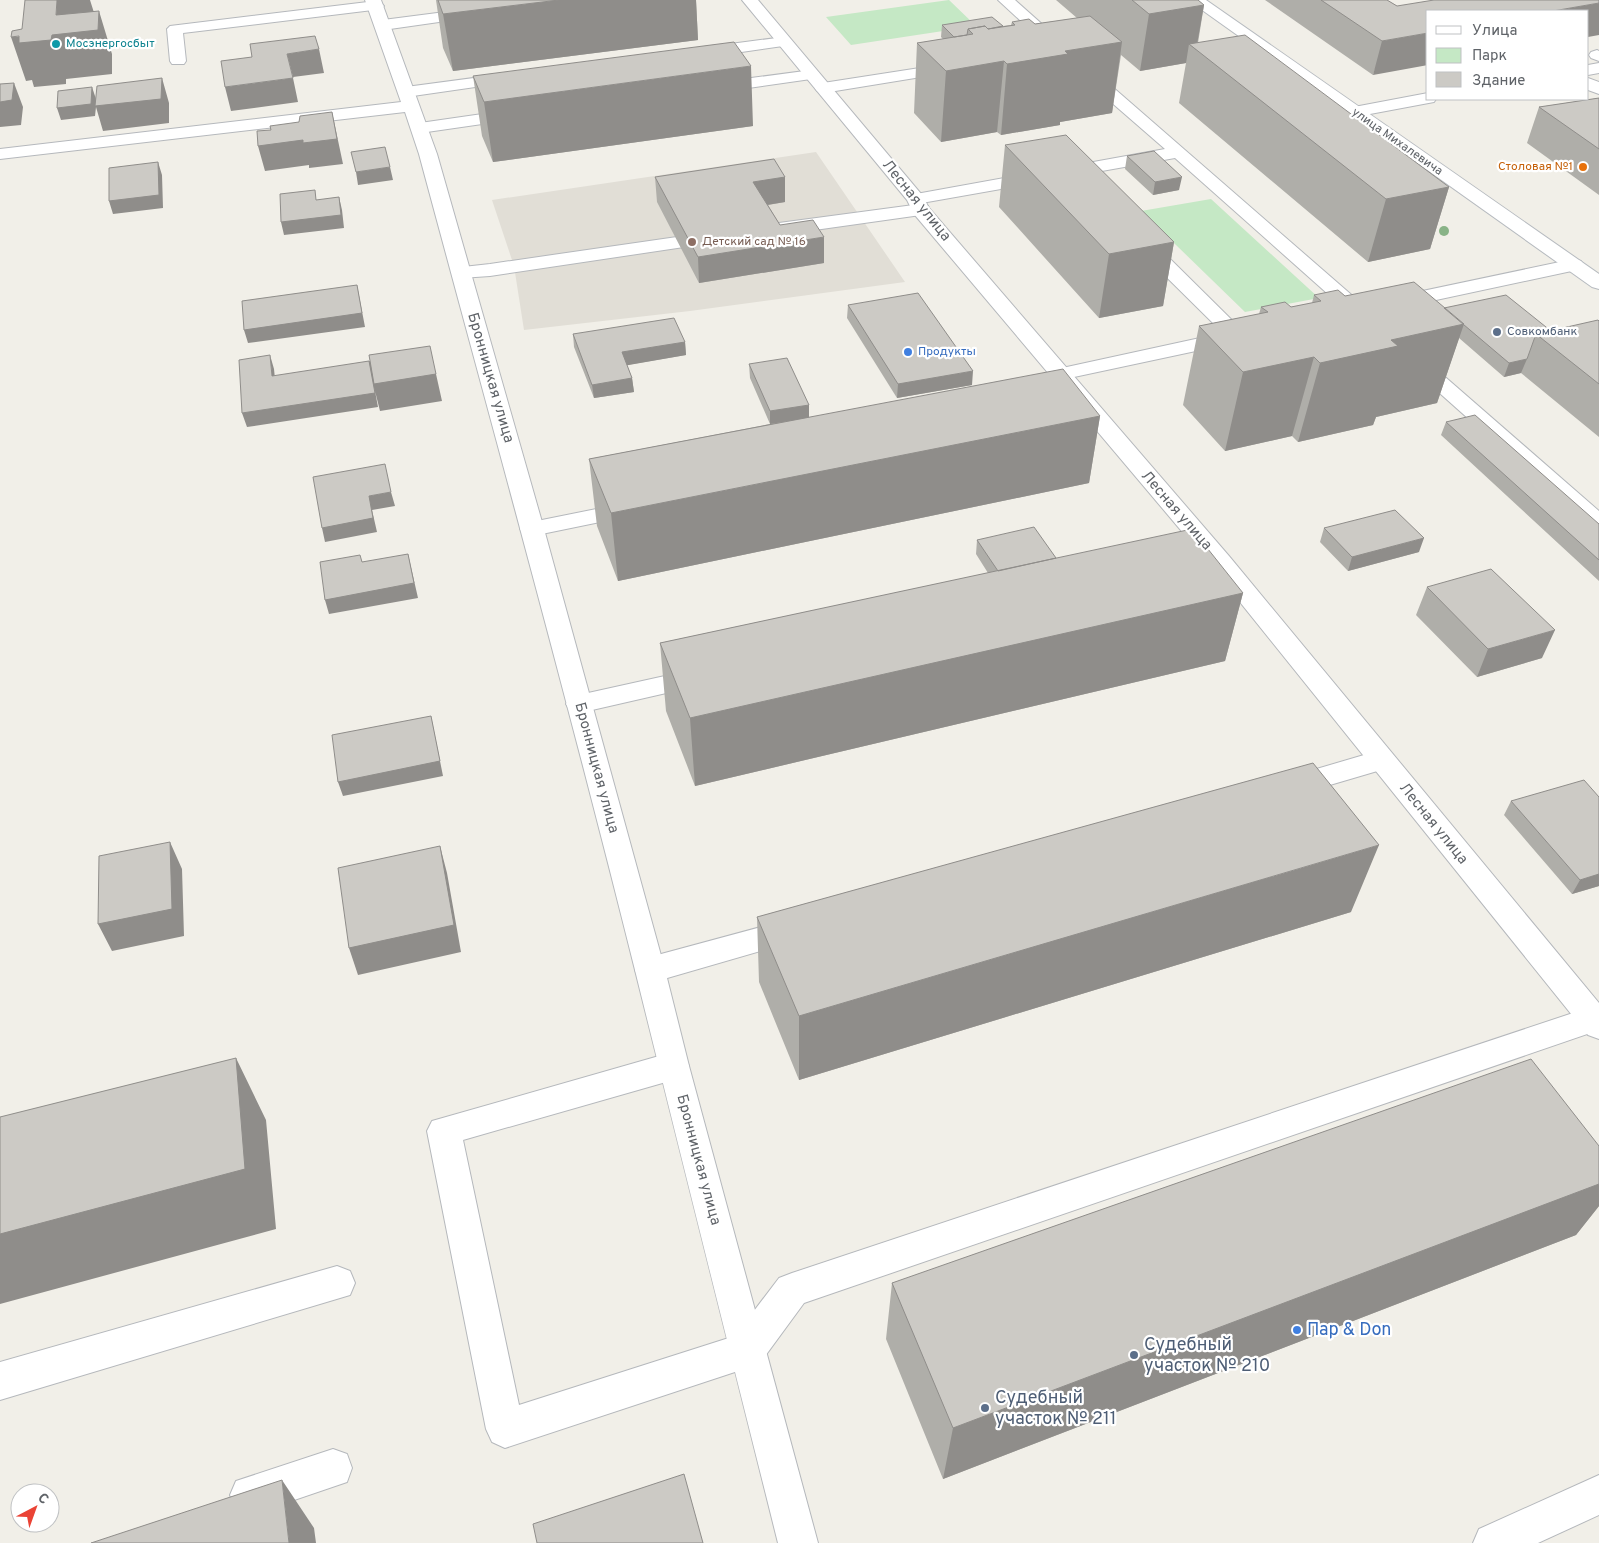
<svg xmlns="http://www.w3.org/2000/svg" width="1599" height="1543" font-family="Overpass,sans-serif">
	<style>
		.education { fill: #e1ded6 }
		.green { fill: #c5e8c5 }
		.lines { fill: none; stroke-linecap: round; stroke-linejoin: round }
		.service-casing { stroke: #b5b8bc; stroke-width: 2 }
		.minor-casing { stroke: #b5b8bc; stroke-width: 2 }
		.secondary-casing { stroke: #b6babf; stroke-width: 2 }
		.service { fill: #fff; fill-rule: evenodd }
		.minor { fill: #fff; fill-rule: evenodd }
		.secondary { fill: #fff; fill-rule: evenodd }
		.tree { fill: #89b387 }
		.wall { fill: #afaea9 }
		.shaded-wall { fill: #8f8d8a }
		.building { fill: #cccac5; stroke: #8f8d8a }
		.culture-dot { fill: #0f9aa8; stroke: #fff; stroke-width: 2 }
		.food-dot { fill: #e8710a; stroke: #fff; stroke-width: 2 }
		.education-dot { fill: #8d6e63; stroke: #fff; stroke-width: 2 }
		.service-dot { fill: #5c6f8a; stroke: #fff; stroke-width: 2 }
		.shop-dot { fill: #3f7fe0; stroke: #fff; stroke-width: 2 }
		.labels { text-anchor: middle; dominant-baseline: central; stroke-width: 4.5; stroke-linejoin: round; paint-order: stroke }
		.far-culture-label { font-size: 12px; fill: #0d838f; stroke: #fff; text-anchor: start }
		.far-street-label { font-size: 12px; fill: #5f6368; stroke: #fff }
		.far-food-label { font-size: 12px; fill: #c56008; stroke: #fff; text-anchor: end }
		.far-education-label { font-size: 12px; fill: #785e54; stroke: #fff; text-anchor: start }
		.far-service-label { font-size: 12px; fill: #4e5e75; stroke: #fff; text-anchor: start }
		.far-shop-label { font-size: 12px; fill: #366cbe; stroke: #fff; text-anchor: start }
		.street-label { font-size: 15px; fill: #5f6368; stroke: #fff }
		.near-shop-label { font-size: 18px; fill: #366cbe; stroke: #fff; text-anchor: start }
		.near-service-label { font-size: 18px; fill: #4e5e75; stroke: #fff; text-anchor: start }
	</style>
	<rect width="100%" height="100%" fill="#f1efe8"/>
	<!-- education -->
	<path class="education" d="M816 152 905 282 690 311 524 330 514 266 492 200Z"/>
	<!-- green -->
	<path class="green" d="M949 0 976 26 851 45 826 17Z
		M1211 199 1319 298 1245 312 1141 211Z"/>
	<g class="lines">
		<defs>
			<path id="service" d="M998 0H1015L1061 41 1063 44 1061 47H1049Z
				M376 1 381 3 384 6 381 9 183 33 186 61 184 64H172L170 61 167 29 170 26Z
				M476 8 481 10 484 13 481 16 383 30 378 28 375 25 378 22 383 20Z
				M784 37 790 39 792 42 790 45 700 58 694 56 692 53 694 50 700 48Z
				M1597 50 1599 51V61L1591 58 1589 55 1591 52Z
				M952 63 958 65 960 68 958 71 823 93 817 91 815 88 817 85 823 83Z
				M1087 68 1093 70 1370 311 1373 315 1370 319 1363 321 1356 319 1175 158 916 204 910 203 907 199 910 195 916 194 1165 149 1081 76 1079 73 1081 70Z
				M812 70 818 72 820 75 818 78 714 93 708 91 706 88 708 85 714 83Z
				M511 73 517 75 519 78 517 81 406 97 400 96 398 92 400 88 406 87Z
				M1588 78 1599 82V94L1588 90Z
				M517 109 523 110 525 114 523 118 420 133 414 132 411 128 414 124 420 123Z
				M921 204 928 206 930 210 928 214 779 235 772 233 770 229 772 225 779 223Z
				M1142 236 1149 238 1248 336 1245 340 1238 342 1060 380 1053 378 1049 374 1053 370 1223 333 1135 246 1133 242 1135 238Z
				M677 237 684 239 686 243 684 247 490 276 461 278 454 276 451 272 454 268 490 264Z
				M1574 259 1581 261 1584 265 1581 269 1394 309 1387 307 1384 303 1387 299 1394 297Z
				M1414 354 1421 356 1599 511V530L1591 528 1407 364 1404 360 1407 356Z
				M631 502 639 504 643 509 639 514 532 536 524 534 520 529 524 524 532 522Z
				M701 668 710 671 714 677 710 683 579 713 570 711 566 704 570 697 579 695Z
				M1381 750 1391 753 1395 760 1391 767 1289 797 1279 794 1275 787 1279 780Z
				M794 918 805 922 809 930 805 938 650 983 639 979 635 970 639 961 650 957Z
				M1594 1006 1599 1008V1030L804 1303 760 1363 747 1368 505 1448 492 1442 486 1429 427 1131 432 1121 673 1052 684 1056 689 1066 684 1076 673 1080 463 1140 519 1405 735 1336 779 1278 792 1273Z
				M337 1266 350 1271 355 1283 350 1295 0 1400V1362Z
				M333 1449 347 1454 352 1468 347 1482 250 1515 236 1509 230 1495 236 1481Z"/>
			<path id="minor" d="M365 0H381L437 154 544 529 665 970 689 1066 818 1543H778C730 1352 682 1161 635 970 567 697 492 425 419 154L405 112 0 159V149L401 102Z
				M742 0H758L922 195 929 208 1229 556 1599 1003V1039L1588 1035 1211 566 914 214 907 200Z
				M1599 63V73L1588 75V65Z
				M1428 93V99H1436L1434 102 1354 117 1348 116 1346 112 1348 108 1354 107Z
				M1599 1475V1515L1538 1543H1473L1479 1529Z"/>
			<path id="secondary" d="M1188 0H1206L1599 274V289L1592 287Z"/>
		</defs>
		<!-- service casing -->
		<use href="#service" class="service-casing"/>
		<!-- minor casing -->
		<use href="#minor" class="minor-casing"/>
		<!-- secondary casing -->
		<use href="#secondary" class="secondary-casing"/>
		<!-- service -->
		<use href="#service" class="service"/>
		<!-- minor -->
		<use href="#minor" class="minor"/>
		<!-- secondary -->
		<use href="#secondary" class="secondary"/>
	</g>
	<!-- trees -->
	<circle class="tree" cx="1444" cy="231" r="5"/>
	<!-- wall -->
	<path class="wall" d="M436 0H696L698 40 453 71 443 48Z
		M1056 0H1198L1204 5 1198 43 1449 187 1430 249 1368 262 1179 103 1186 63 1140 71 1121 55 1112 113 1060 122V125L1001 135 997 132 941 142 914 113 917 43 943 39 941 37 942 25 1003 26 1011 25 1012 22 1035 24 1077 18Z
		M1265 0H1387L1397 6 1373 75Z
		M473 76 753 126 493 162 482 136Z
		M1599 98V195L1527 143 1539 107Z
		M1005 145 1174 242 1163 306 1099 318 999 207Z
		M1127 156 1179 190 1153 195 1125 169Z
		M655 177H785V202L768 205 780 225 824 263 699 283 657 202Z
		M1314 295 1345 296 1444 308 1551 331 1599 321V437L1521 373 1504 377 1459 338 1437 403 1376 417 1373 425 1298 442 1292 436 1225 451 1183 405 1199 326 1259 314 1261 307H1291L1312 303Z
		M848 305 972 385 897 398 847 318Z
		M573 334 685 342 686 355 627 365 632 378 634 392 594 398 574 347Z
		M749 364 809 405V417L1100 416 1089 483 618 581 597 526 589 459 770 424 750 378Z
		M1446 422 1599 524V581L1441 435Z
		M1324 528 1419 552 1348 571 1320 542Z
		M977 540 1056 558 1243 593 1225 661 695 786 666 711 660 643 988 573 976 554Z
		M1427 587 1542 658 1477 677 1416 615Z
		M1599 797V886L1572 894 1504 815 1511 801Z
		M1351 912 799 1080 759 982 757 917Z
		M1599 1146V1206L1576 1235 943 1479 886 1339 892 1283Z"/>
	<!-- shaded-wall -->
	<path class="shaded-wall" d="M57 0H90L96 19 99 11 112 54V74L66 79V84L34 87 32 80 26 81 11 37 52 35 56 15Z
		M559 0H696L698 40 453 71 443 14Z
		M1599 3V35L1588 37V11H1553Z
		M1204 5 1196 50 1189 44 1186 63 1140 71 1149 14Z
		M1428 33V65L1373 75 1382 41Z
		M1122 42 1112 113 1060 122V125L1001 135 1007 64 1065 51Z
		M319 49 324 73 293 77 287 54Z
		M1004 61 997 132 941 142 946 71Z
		M751 66 753 126 493 162 484 102Z
		M162 78 169 103V123L103 131 96 107 95 116 61 120 57 108 92 87 96 99Z
		M293 78 298 102 231 111 225 87Z
		M14 83 23 107 21 125 0 127V102Z
		M332 112 343 164 309 168V165L265 171 258 146Z
		M158 162 162 175 163 208 113 214 109 201Z
		M390 167 393 180 358 185 356 172Z
		M785 177V202L754 207 753 182Z
		M1182 177 1179 190 1153 195 1155 182Z
		M1449 187 1430 249 1368 262 1386 199Z
		M339 197 342 210 344 228 284 235 281 222Z
		M824 237V263L699 283 698 257Z
		M1174 242 1163 306 1099 318 1109 254Z
		M357 285 365 327 248 343 244 330Z
		M1464 324 1437 403 1376 417 1373 425 1298 442 1320 363 1391 340Z
		M685 342 686 355 623 366 622 352Z
		M270 355 274 369 276 389 272 376Z
		M1314 357 1292 436 1225 451 1243 372Z
		M1527 359 1521 373 1504 377 1509 363Z
		M369 361 436 374 442 401 380 411 375 391 378 407 247 427 242 413Z
		M973 371 972 385 897 398 898 384Z
		M632 378 634 392 594 398 592 385Z
		M809 405V418L770 424V411Z
		M1100 416 1089 483 618 581 611 513Z
		M391 492 395 506 372 510 377 532 325 542 322 528 369 496Z
		M1424 538 1419 552 1348 571 1352 557Z
		M408 554 418 598 329 614 325 600Z
		M1243 593 1225 661 695 786 690 718Z
		M1555 630 1542 658 1477 677 1488 649Z
		M431 716 443 776 343 796 338 782Z
		M170 842 182 869 184 936 112 951 98 924Z
		M1379 845 1351 912 799 1080V1016Z
		M440 846 447 873 461 952 358 975 349 948Z
		M1599 874V886L1572 894 1580 880Z
		M236 1058 266 1120 276 1229 0 1304V1234Z
		M1599 1184V1206L1576 1235 943 1479 953 1428Z
		M282 1480 314 1528 316 1543H289Z"/>
	<!-- building -->
	<path class="building" d="M25 0H57L56 15 99 11 98 30 52 35 51 40 19 43V36L11 37 12 31 22 29Z
		M438 0H559L443 14Z
		M1132 0H1198L1204 5 1149 14Z
		M1321 0H1387L1397 6 1434 0H1599V3L1553 11H1428V33L1382 41Z
		M1090 16 1122 42 1065 51 1068 54 1007 64 1004 61 946 71 917 43 973 34 968 29 985 26 988 29 1015 25 1012 22 1029 19 1035 24Z
		M992 17 1003 26 988 29 985 26 968 29 967 35 954 37 942 25Z
		M1245 35 1449 187 1386 199 1189 44Z
		M315 36 319 49 287 54 293 78 225 87 221 61 252 57 250 44Z
		M734 42 751 66 484 102 473 76Z
		M162 78 161 99 95 106 97 86Z
		M14 83 12 100 0 102V84Z
		M92 87 91 104 57 108 58 91Z
		M1599 98V149L1539 107Z
		M332 112 337 139 303 143V140L258 146 257 131 271 130 270 126 299 122 300 116Z
		M1066 135 1174 242 1109 254 1005 145Z
		M385 147 390 167 356 172 351 152Z
		M1154 151 1182 177 1155 182 1127 156Z
		M774 159 785 177 753 182 780 225 813 220 824 237 698 257 655 177Z
		M158 162 159 195 109 201V168Z
		M315 190 316 200 339 197 341 215 281 222 280 194Z
		M1414 282 1464 324 1391 340 1398 346 1320 363 1314 357 1243 372 1199 326 1268 312 1261 307 1285 302 1291 307 1321 301 1314 295 1338 290 1345 296Z
		M357 285 362 313 244 330 242 301Z
		M918 293 973 371 898 384 848 305Z
		M1506 295 1551 331 1536 334 1527 359 1509 363 1444 308Z
		M674 318 685 342 622 352 632 378 592 385 573 334Z
		M1598 320 1599 321V384L1536 334Z
		M430 346 436 374 374 384 369 355Z
		M270 355 272 376 369 361 375 393 242 413 239 360Z
		M787 358 809 405 770 411 749 364Z
		M1063 369 1100 416 611 513 589 459Z
		M1475 415 1599 524V560L1446 422Z
		M385 464 391 492 369 496 373 518 322 528 313 477Z
		M1395 510 1424 538 1352 557 1324 528Z
		M1034 527 1056 558 998 571 977 540Z
		M1192 529 1243 593 690 718 660 643Z
		M408 554 414 583 325 600 320 562 360 555 362 562Z
		M1491 569 1555 630 1488 649 1427 587Z
		M431 716 440 761 338 782 332 735Z
		M1313 763 1379 845 799 1016 757 917Z
		M1584 780 1599 797V874L1580 880 1511 801Z
		M170 842 172 909 98 924 99 856Z
		M440 846 454 925 349 948 338 868Z
		M236 1058 245 1169 0 1234V1117Z
		M1531 1059 1599 1146V1184L953 1428 892 1283Z
		M684 1474 703 1543H537L533 1524Z
		M282 1480 289 1543H91Z"/>
	<!-- markers -->
	<circle class="culture-dot" cx="56" cy="44" r="5"/>
	<circle class="food-dot" cx="1583" cy="167" r="5"/>
	<circle class="education-dot" cx="692" cy="242" r="5"/>
	<g class="service-dot">
		<circle cx="1497" cy="332" r="5"/>
		<circle cx="1134" cy="1355" r="5"/>
		<circle cx="985" cy="1408" r="5"/>
	</g>
	<g class="shop-dot">
		<circle cx="908" cy="352" r="5"/>
		<circle cx="1297" cy="1330" r="5"/>
	</g>
	<g class="labels">
		<!-- far-culture labels -->
		<g class="far-culture-label">
			<text x="66" y="44">Мосэнергосбыт</text>
		</g>
		<!-- far-street labels -->
		<g class="far-street-label">
			<text transform="translate(1397 142) rotate(35)">улица Михалевича</text>
		</g>
		<!-- far-food labels -->
		<g class="far-food-label">
			<text x="1573" y="167">Столовая №1</text>
		</g>
		<!-- far-education labels -->
		<g class="far-education-label">
			<text x="702" y="242">Детский сад № 16</text>
		</g>
		<!-- far-service labels -->
		<g class="far-service-label">
			<text x="1507" y="332">Совкомбанк</text>
		</g>
		<!-- far-shop labels -->
		<g class="far-shop-label">
			<text x="918" y="352">Продукты</text>
		</g>
		<!-- street labels -->
		<g class="street-label">
			<text transform="translate(916 201) rotate(51)">Лесная улица</text>
			<text transform="translate(490 378) rotate(74)">Бронницкая улица</text>
			<text transform="translate(1176 511) rotate(49)">Лесная улица</text>
			<text transform="translate(596 768) rotate(75)">Бронницкая улица</text>
			<text transform="translate(1433 824) rotate(51)">Лесная улица</text>
			<text transform="translate(698 1160) rotate(75)">Бронницкая улица</text>
		</g>
		<!-- near-shop labels -->
		<g class="near-shop-label">
			<text x="1307" y="1330">Пар &amp; Don</text>
		</g>
		<!-- near-service labels -->
		<g class="near-service-label">
			<text x="1144" y="1345">Судебный<tspan x="1144" dy="21">участок № 210</tspan></text>
			<text x="995" y="1398">Судебный<tspan x="995" dy="21">участок № 211</tspan></text>
		</g>
	</g>
	<!-- legend -->
	<rect x="1426" y="10" width="162" height="90" fill="#ffffff" stroke="#bfc1c3"/>
	<rect x="1436" y="26" width="25" height="8" fill="#ffffff" stroke="#bfc1c3"/>
	<text x="1472" y="35" font-size="15" fill="#5f6368">Улица</text>
	<rect x="1436" y="48" width="25" height="15" fill="#c5e8c5" stroke="#bfc1c3"/>
	<text x="1472" y="60" font-size="15" fill="#5f6368">Парк</text>
	<rect x="1436" y="72" width="25" height="15" fill="#cccac5" stroke="#bfc1c3"/>
	<text x="1472" y="85" font-size="15" fill="#5f6368">Здание</text>
	<!-- north arrow -->
	<g transform="translate(35 1508) rotate(41)"><circle r="24" fill="#ffffff" stroke="#bfc1c3"/>
	<path d="M0-4L9 19L0 12L-9 19Z" fill="#ea4335"/>
	<text y="-8" font-size="14" font-weight="bold" text-anchor="middle" fill="#5f6368">С</text>
	</g>
</svg>
